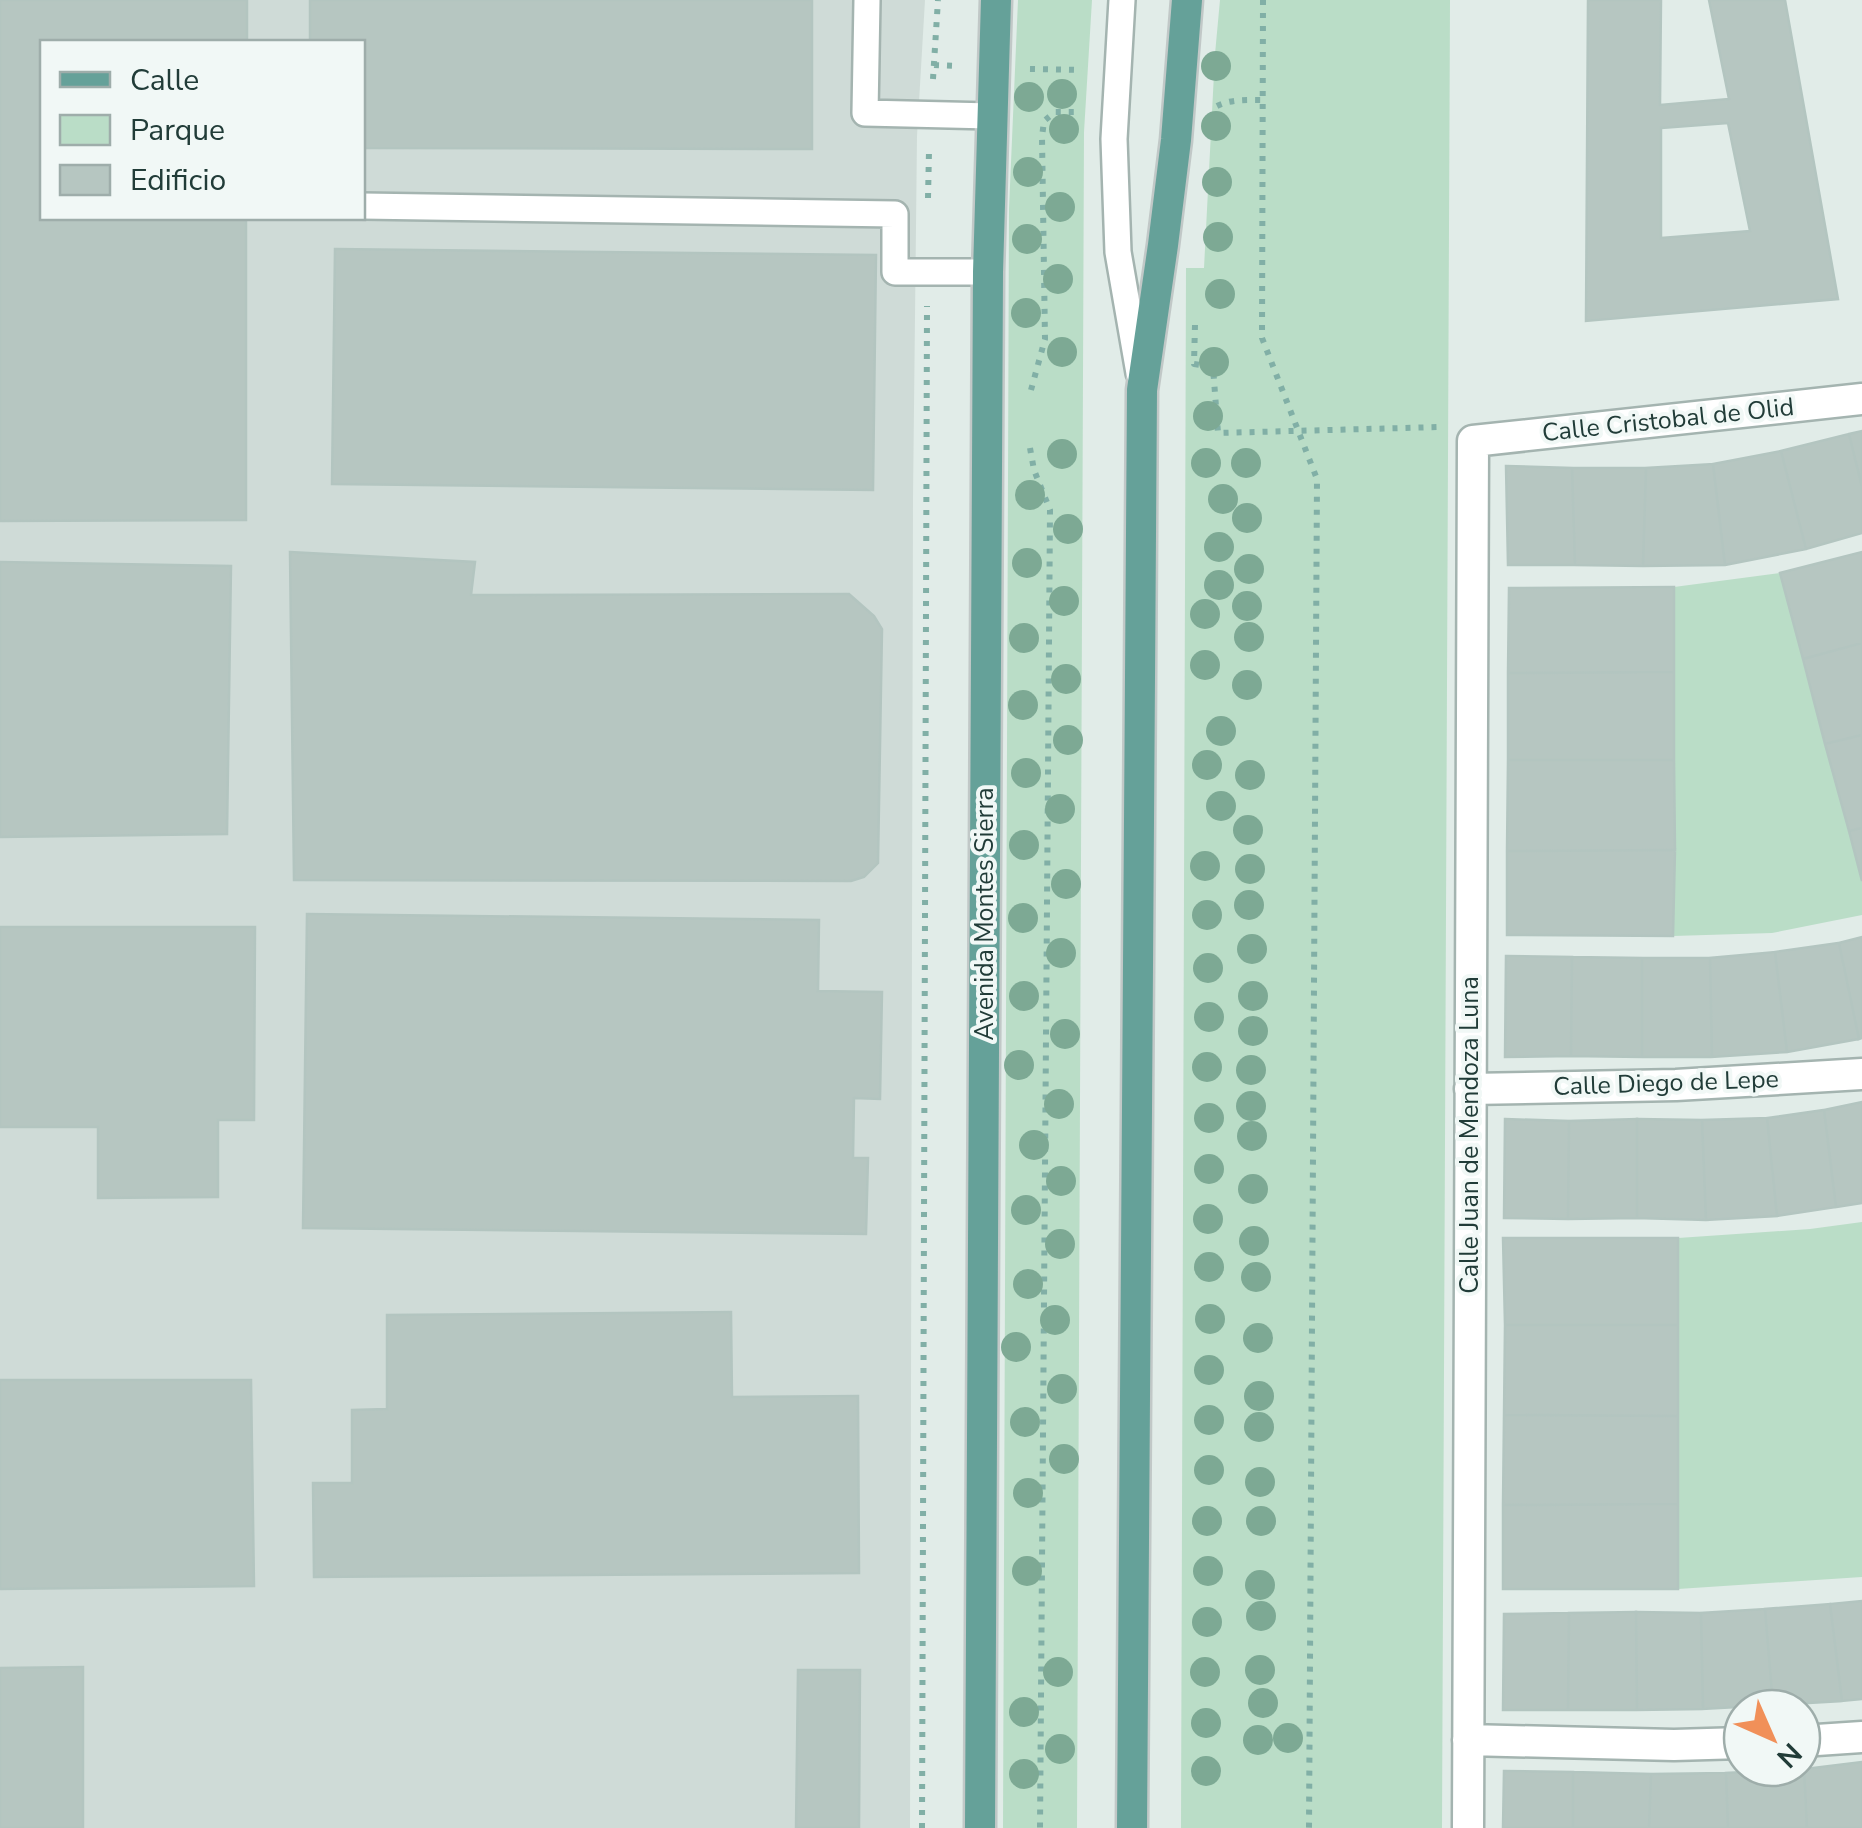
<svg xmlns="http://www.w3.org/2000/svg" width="1862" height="1828" font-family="'Nunito Sans',sans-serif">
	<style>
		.built { fill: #cfdbd7; fill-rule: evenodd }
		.green { fill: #baddc7 }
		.building { fill: #b6c6c1; stroke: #b3c5c0; stroke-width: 2.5; fill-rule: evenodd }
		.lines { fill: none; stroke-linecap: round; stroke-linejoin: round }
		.service-casing { stroke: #a4b4b0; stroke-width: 30 }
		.minor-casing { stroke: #a4b4b0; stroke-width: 35 }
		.primary-casing { stroke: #c1c8c7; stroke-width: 35 }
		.path { stroke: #81afa6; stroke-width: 6; stroke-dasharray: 5 8; stroke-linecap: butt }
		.service { stroke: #fff; stroke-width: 25 }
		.minor { stroke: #fff; stroke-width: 30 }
		.primary { stroke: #65a199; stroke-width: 30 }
		.tree { fill: #7da994 }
		.labels { text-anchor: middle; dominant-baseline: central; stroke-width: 8; stroke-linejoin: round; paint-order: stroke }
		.street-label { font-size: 25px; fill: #213c38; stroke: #f1f8f6 }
	</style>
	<rect width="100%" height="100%" fill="#e1ece8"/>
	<!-- built -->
	<path class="built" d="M0 0H925L917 136 913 498 910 1828H0ZM42 42H362V218H42Z"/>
	<!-- green -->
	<path class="green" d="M1018 0H1092L1084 132 1077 1828H1003L1009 209Z
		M1220 0H1450L1442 1828H1181L1186 268H1204L1215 54Z
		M1780 573 1862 881V915L1772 933 1673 936 1674 587Z
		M1862 1222V1577L1678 1589V1238L1810 1229Z"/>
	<!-- building -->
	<path class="building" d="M0 0H247V42H42V218H246V520L0 521Z
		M310 0H812V149L362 148V42H310Z
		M1588 0H1661L1660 105 1729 99 1709 0H1785L1838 299 1586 321ZM1728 123 1750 231 1661 238V128Z
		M335 249 876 255 873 490 332 484Z
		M1862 431V487L1849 434Z
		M1849 434 1862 487V533L1806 549 1781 451Z
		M1781 451 1806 549 1725 565 1713 464Z
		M1713 464 1725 565 1643 566 1646 468Z
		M1506 466 1572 468 1575 565H1508Z
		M1572 468H1646L1643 566 1575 565Z
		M290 552 475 562 471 595 849 594 874 616 882 629 878 863 864 877 851 881 294 880Z
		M1862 552V643L1803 659 1780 573Z
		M0 562 231 566 227 834 0 837Z
		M1674 587V672L1508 673 1509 588Z
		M1862 643V735L1825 744 1803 659Z
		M1674 672V760H1508V673Z
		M1862 735V828L1849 831 1825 744Z
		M1508 760H1674L1675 850 1507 851Z
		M1862 828V881L1849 831Z
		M1675 850 1673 936 1507 935V851Z
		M307 914 819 920 818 991 882 992 880 1099 854 1098 853 1158H868L866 1234 303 1228Z
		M0 927H255L254 1120H218V1197L98 1198V1127H0Z
		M1862 937V1038L1859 1039 1839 943Z
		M1839 943 1859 1039 1787 1052 1775 952Z
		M1775 952 1787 1052 1712 1057 1710 958Z
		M1506 956 1572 957 1571 1056 1505 1057Z
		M1572 957 1642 958V1057L1571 1056Z
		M1642 958H1710L1712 1057H1642Z
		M1862 1102V1203L1836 1207 1824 1110Z
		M1824 1110 1836 1207 1777 1216 1767 1118Z
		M1767 1118 1777 1216 1706 1220 1702 1120Z
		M1505 1119 1569 1121 1568 1219 1504 1218Z
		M1637 1119V1218L1568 1219 1569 1121Z
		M1637 1119 1702 1120 1706 1220 1637 1218Z
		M1503 1238H1678V1325H1505Z
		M731 1312 732 1397 858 1396 859 1573 314 1577 313 1483H352V1410L387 1409V1315Z
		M1505 1325H1678V1416L1504 1415Z
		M0 1380H251L254 1586 0 1589Z
		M1504 1415 1678 1416V1504L1503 1505Z
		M1678 1504V1589H1503V1505Z
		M1862 1601V1699L1842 1701 1830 1604Z
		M1830 1604 1842 1701 1773 1705 1765 1609Z
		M1765 1609 1773 1705 1703 1709 1701 1613Z
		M1636 1612 1701 1613 1703 1709 1637 1710Z
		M1636 1612 1637 1710H1568L1569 1613Z
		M1569 1613 1568 1710H1503L1504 1614Z
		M83 1667V1828H0V1668Z
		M798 1670H860L859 1828H796Z
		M1862 1762V1828H1807L1804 1769Z
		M1804 1769 1807 1828H1728L1726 1773Z
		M1504 1771 1573 1772V1828H1503Z
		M1573 1772 1651 1774 1649 1828H1573Z
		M1726 1773 1728 1828H1649L1651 1774Z"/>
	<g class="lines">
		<defs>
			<path id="service" d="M867 0 865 113 991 116
				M1122 0 1114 139 1118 252 1139 373
				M362 206 895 214V272H988"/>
			<path id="minor" d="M1470 1089 1676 1085 1862 1074
				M1468 1740 1674 1745 1742 1743
				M1802 1741 1862 1737
				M1468 1828 1473 441 1862 399"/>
			<path id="primary" d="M980 1828 988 272 996 0
				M1132 1828 1142 390 1163 245 1176 140 1187 0"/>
		</defs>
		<!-- service casing -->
		<use href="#service" class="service-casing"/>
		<!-- minor casing -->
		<use href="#minor" class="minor-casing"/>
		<!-- primary casing -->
		<use href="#primary" class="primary-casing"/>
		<!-- path -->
		<path class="path" d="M1263 0 1262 338 1317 479 1309 1828
			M934 65 957 66
			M1030 69 1082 70
			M933 79 938 0
			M1217 106C1231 99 1247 100 1263 100
			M928 198 929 151
			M1195 325 1194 364 1213 367 1218 433 1440 427
			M1031 390 1045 339 1042 137 1044 121 1055 112H1081
			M1030 448 1034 470 1050 510 1040 1828
			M922 1828 927 306"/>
		<!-- service -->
		<use href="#service" class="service"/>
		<!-- minor -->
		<use href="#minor" class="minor"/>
		<!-- primary -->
		<use href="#primary" class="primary"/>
	</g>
	<!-- trees -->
	<g class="tree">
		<circle cx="1216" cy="66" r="15"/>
		<circle cx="1062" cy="94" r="15"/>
		<circle cx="1029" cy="97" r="15"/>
		<circle cx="1216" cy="126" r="15"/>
		<circle cx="1064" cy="129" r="15"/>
		<circle cx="1028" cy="172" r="15"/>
		<circle cx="1217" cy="182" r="15"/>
		<circle cx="1060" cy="207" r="15"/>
		<circle cx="1218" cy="237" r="15"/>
		<circle cx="1027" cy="239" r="15"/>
		<circle cx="1058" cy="279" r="15"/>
		<circle cx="1220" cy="294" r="15"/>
		<circle cx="1026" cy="313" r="15"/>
		<circle cx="1062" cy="352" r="15"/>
		<circle cx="1214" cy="362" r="15"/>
		<circle cx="1208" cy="416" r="15"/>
		<circle cx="1062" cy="454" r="15"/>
		<circle cx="1206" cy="463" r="15"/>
		<circle cx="1246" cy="463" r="15"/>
		<circle cx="1030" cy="495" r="15"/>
		<circle cx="1223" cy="499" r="15"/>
		<circle cx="1247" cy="518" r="15"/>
		<circle cx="1068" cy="529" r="15"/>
		<circle cx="1219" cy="547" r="15"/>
		<circle cx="1027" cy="563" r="15"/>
		<circle cx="1249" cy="569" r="15"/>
		<circle cx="1219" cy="585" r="15"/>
		<circle cx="1064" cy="601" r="15"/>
		<circle cx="1247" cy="606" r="15"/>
		<circle cx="1205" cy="614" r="15"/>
		<circle cx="1249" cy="637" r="15"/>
		<circle cx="1024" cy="638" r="15"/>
		<circle cx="1205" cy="665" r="15"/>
		<circle cx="1066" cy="679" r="15"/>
		<circle cx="1247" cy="685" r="15"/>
		<circle cx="1023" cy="705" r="15"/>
		<circle cx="1221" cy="731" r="15"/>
		<circle cx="1068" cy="740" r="15"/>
		<circle cx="1207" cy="765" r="15"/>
		<circle cx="1026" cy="773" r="15"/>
		<circle cx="1250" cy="775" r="15"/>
		<circle cx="1221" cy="806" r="15"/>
		<circle cx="1060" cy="809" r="15"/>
		<circle cx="1248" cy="830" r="15"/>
		<circle cx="1024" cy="845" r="15"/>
		<circle cx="1205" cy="866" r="15"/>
		<circle cx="1250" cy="869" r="15"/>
		<circle cx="1066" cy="884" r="15"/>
		<circle cx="1249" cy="905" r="15"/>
		<circle cx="1207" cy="915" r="15"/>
		<circle cx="1023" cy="918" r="15"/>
		<circle cx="1252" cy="949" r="15"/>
		<circle cx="1061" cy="953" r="15"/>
		<circle cx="1208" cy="968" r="15"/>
		<circle cx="1024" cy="996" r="15"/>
		<circle cx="1253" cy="996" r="15"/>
		<circle cx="1209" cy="1017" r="15"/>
		<circle cx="1253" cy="1031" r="15"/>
		<circle cx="1065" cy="1034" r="15"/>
		<circle cx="1019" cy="1065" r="15"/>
		<circle cx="1207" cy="1067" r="15"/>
		<circle cx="1251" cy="1070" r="15"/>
		<circle cx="1059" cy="1104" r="15"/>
		<circle cx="1251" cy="1106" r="15"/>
		<circle cx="1209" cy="1118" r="15"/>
		<circle cx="1252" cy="1136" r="15"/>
		<circle cx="1034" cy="1145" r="15"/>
		<circle cx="1209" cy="1169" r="15"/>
		<circle cx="1061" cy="1181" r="15"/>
		<circle cx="1253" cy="1189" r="15"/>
		<circle cx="1026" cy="1210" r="15"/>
		<circle cx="1208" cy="1219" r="15"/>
		<circle cx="1254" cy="1241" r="15"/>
		<circle cx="1060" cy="1244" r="15"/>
		<circle cx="1209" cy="1267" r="15"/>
		<circle cx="1256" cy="1277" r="15"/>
		<circle cx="1028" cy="1284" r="15"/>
		<circle cx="1210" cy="1319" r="15"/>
		<circle cx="1055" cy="1320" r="15"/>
		<circle cx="1258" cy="1338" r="15"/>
		<circle cx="1016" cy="1347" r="15"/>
		<circle cx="1209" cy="1370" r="15"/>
		<circle cx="1062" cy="1389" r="15"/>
		<circle cx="1259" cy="1396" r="15"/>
		<circle cx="1209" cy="1420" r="15"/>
		<circle cx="1025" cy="1422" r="15"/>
		<circle cx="1259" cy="1427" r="15"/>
		<circle cx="1064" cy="1459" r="15"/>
		<circle cx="1209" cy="1470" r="15"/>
		<circle cx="1260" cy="1482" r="15"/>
		<circle cx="1028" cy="1493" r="15"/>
		<circle cx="1207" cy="1521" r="15"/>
		<circle cx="1261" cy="1521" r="15"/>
		<circle cx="1027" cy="1571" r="15"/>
		<circle cx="1208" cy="1571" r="15"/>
		<circle cx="1260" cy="1585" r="15"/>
		<circle cx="1261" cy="1616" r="15"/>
		<circle cx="1207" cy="1622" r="15"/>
		<circle cx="1260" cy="1670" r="15"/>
		<circle cx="1058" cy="1672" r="15"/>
		<circle cx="1205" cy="1672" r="15"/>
		<circle cx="1263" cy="1703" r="15"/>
		<circle cx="1024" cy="1712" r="15"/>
		<circle cx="1206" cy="1723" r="15"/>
		<circle cx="1288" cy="1738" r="15"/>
		<circle cx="1258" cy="1740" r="15"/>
		<circle cx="1060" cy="1749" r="15"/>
		<circle cx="1206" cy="1771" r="15"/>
		<circle cx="1024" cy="1774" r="15"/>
	</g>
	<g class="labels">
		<!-- street labels -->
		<g class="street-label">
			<text transform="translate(1668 420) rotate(-6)">Calle Cristobal de Olid</text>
			<text transform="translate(985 914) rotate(-90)">Avenida Montes Sierra</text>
			<text transform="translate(1666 1083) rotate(-2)">Calle Diego de Lepe</text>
			<text transform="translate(1470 1135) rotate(-90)">Calle Juan de Mendoza Luna</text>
		</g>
	</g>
	<!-- legend -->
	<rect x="40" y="40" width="325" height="180" fill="#f1f8f6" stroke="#9eadaa" stroke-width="2.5"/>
	<rect x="60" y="72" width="50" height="15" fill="#65a199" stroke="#9eadaa" stroke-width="2.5"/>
	<text x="130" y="90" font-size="30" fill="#213c38">Calle</text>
	<rect x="60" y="115" width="50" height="30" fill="#baddc7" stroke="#9eadaa" stroke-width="2.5"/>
	<text x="130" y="140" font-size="30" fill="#213c38">Parque</text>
	<rect x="60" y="165" width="50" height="30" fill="#b6c6c1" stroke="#9eadaa" stroke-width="2.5"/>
	<text x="130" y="190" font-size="30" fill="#213c38">Edificio</text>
	<!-- north arrow -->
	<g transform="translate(1772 1738) rotate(135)"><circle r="48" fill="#f1f8f6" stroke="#9eadaa" stroke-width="2.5"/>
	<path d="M0-8L18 38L0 25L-18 38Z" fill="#f19059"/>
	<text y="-15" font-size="28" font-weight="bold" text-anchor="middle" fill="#213c38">N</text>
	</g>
</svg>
